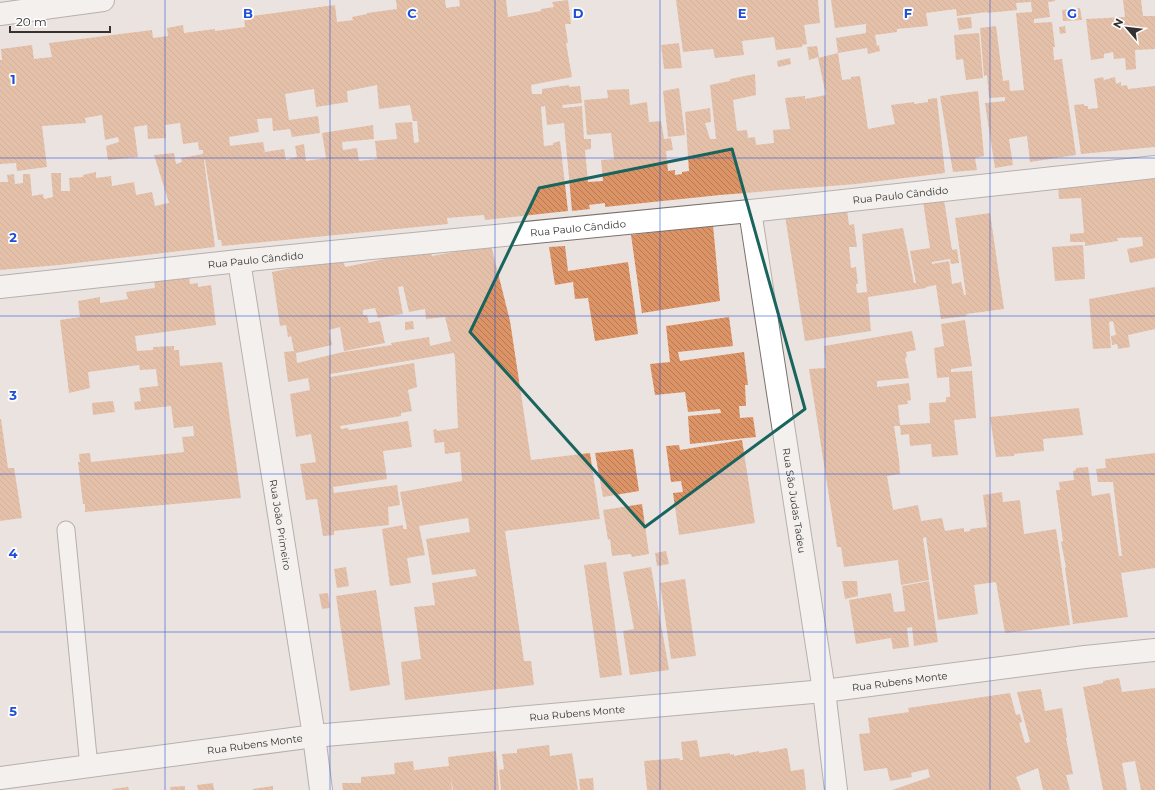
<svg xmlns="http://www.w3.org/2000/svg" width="1155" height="790" font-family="Montserrat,sans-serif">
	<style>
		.building { fill: url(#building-back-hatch); fill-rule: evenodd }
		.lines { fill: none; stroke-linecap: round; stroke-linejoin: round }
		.service-casing { stroke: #78716e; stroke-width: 19 }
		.minor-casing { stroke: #78716e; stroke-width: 24 }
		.service { stroke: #fff; stroke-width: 17 }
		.minor { stroke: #fff; stroke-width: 22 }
		.marked { fill: none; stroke: #19655d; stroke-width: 3; stroke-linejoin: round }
		.grid { fill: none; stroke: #1d4ed8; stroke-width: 1; stroke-opacity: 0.55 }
		.labels { text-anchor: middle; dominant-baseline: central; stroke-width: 3.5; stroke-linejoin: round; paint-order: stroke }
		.street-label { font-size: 10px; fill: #353231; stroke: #fff }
		.grid-label { font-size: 13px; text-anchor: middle; font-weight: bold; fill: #1d4ed8; stroke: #fff; stroke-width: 3.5; stroke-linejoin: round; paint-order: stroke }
	</style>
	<defs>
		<pattern id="building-back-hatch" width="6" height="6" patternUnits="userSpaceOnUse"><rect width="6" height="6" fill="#dc9466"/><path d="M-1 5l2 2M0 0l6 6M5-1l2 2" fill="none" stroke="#b37955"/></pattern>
	</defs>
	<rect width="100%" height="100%" fill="#ebe3e0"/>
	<!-- building -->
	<path class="building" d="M396 0H445L446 8 460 6 459 0H506L508 17 541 11V9L554 7 552 2 568 0 571 24H565L568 43H566L572 77 531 85 532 94H542V89L569 85V87L580 86 582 103 562 105 563 108 582 106 584 139H591V149L585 150 588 182 603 181 601 160 614 159V157L611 133 587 135 584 100 608 98 607 90 629 89 630 105 647 102 649 122 661 121 664 139 671 138 673 150 666 151 668 171 675 170V175L682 174V172L689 171 685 112 710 108 711 122 705 123 710 139H716L710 85 730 81V79L755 74 756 95 733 100 737 131 747 130 748 138 755 137 756 145 774 143 773 130 790 129 785 98 805 96V99L826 95 818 58 838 53 842 80 851 79V77L860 76 868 129 895 124 891 105 914 102V104L928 102V99L937 98 945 173 856 184 720 195 605 207V203L589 205 590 209 572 211 564 123 547 125 545 106 541 107 544 146 553 145V143L560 141 568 211 485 220 484 215 447 218 448 224 222 246 221 240H218L205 160H204L215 247 59 265 0 270V182H8L7 175 14 174 15 184 23 183V174H30L32 196 43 194 44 199 53 197 51 173H61V191H70L69 178 83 177V175L96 172V178L111 176 112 186 134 182 136 195 152 192 155 206 169 203 154 155 174 153 176 164 182 162 181 158 203 154V150H199L198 142 183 144 180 123 165 125 166 138 148 139 147 125 134 127 138 157 108 160 106 146 119 142 118 137 105 140 102 115 85 118 86 123 42 126 47 167 17 171 16 163 0 164V60H2L1 49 32 45 34 59 52 57 49 43 152 30 153 38 168 36 167 28 183 25 184 33 215 29V31L245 27 244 17 335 5 337 22 353 20 352 17 367 14V13L397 9ZM377 85 379 109 410 105 413 121H417L419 142 414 143 412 122 395 123 397 139 375 141 377 159 359 161 357 148 343 150 342 142 374 139 373 125 322 133 326 158 306 161 304 144 295 146 297 157 286 160 284 149 265 152 263 142 230 146 229 137 259 132 257 119 272 118 273 131 290 129 292 137 320 133 318 116 289 120 285 94 314 89 316 107 348 102 347 91Z
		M676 0H818L820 23 804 25 807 44 802 45V47L776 50 774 37 742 41 744 55 715 58 713 49 683 52Z
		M831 0H1055V1L1048 2 1050 17 1034 19V23L1052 22 1055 47H1053L1054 60 1062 59 1076 155 1030 162 1027 136 1009 139 1013 165 995 168 985 103 1005 101V97L989 98 987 75 984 76 980 28 996 26 1003 81 1009 80 1010 91 1024 90 1016 13 1032 12 1031 2 1016 3 1017 10 987 13V12L957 16 956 9 926 13 928 26 897 29V32L875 35 877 46 879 45 880 51 868 54 867 48 838 53 836 38 866 33V24L835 28Z
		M1123 0H1141L1143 16H1155V49L1135 50 1136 69 1126 70 1125 58 1114 59 1113 52 1104 54V58L1091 60 1086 19 1125 17Z
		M1080 8 1082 20 1063 21 1062 10Z
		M971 17 972 28 959 30 957 18Z
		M1065 26 1066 33 1060 34 1059 27Z
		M979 33 983 78 966 80 963 59 956 60 954 35Z
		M679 43 682 68 664 69 661 45Z
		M817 46 819 57 809 60 807 47Z
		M790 58 791 64 778 67 777 61Z
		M1103 77 1104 80 1115 77 1116 84 1121 82V86L1127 85 1128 89 1155 86V147L1081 154 1074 105 1084 104V106H1088V109L1098 108 1094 79Z
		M679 88 685 135 668 137 663 91Z
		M978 91 984 156 975 158 977 170 953 172 940 96Z
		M1155 173V258L1130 263 1127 249 1143 246 1142 237 1117 238 1118 241 1085 246V242H1070V234L1084 233 1081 198 1059 199 1058 185 1080 183V187L1096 186V184Z
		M944 200 952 250 957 249 959 263 951 264 950 259 932 262V264L949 261 952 284 961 282 964 295H966L955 218 990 213 1004 309 966 314 967 316 941 319 936 285 926 287V288L868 297 871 331 805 341 785 216 847 210 849 225 854 224 857 247H849L851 268 856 267 858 284H856L857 293 867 292 862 234 903 228 914 283H916L910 251 930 248 923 201Z
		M713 225 720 301 642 313 631 235Z
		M491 245 510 321 531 460 590 453 600 519 505 531 524 661H531L534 685 405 700 401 662 421 659 414 607 435 605 432 583 477 576 475 569 432 575 426 539 470 532 468 518 419 526 425 555 407 558 411 583 390 586 382 529 403 525V529H407L400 492 462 481 460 452 445 454 444 442 435 443 433 430 436 429 437 431 458 428 455 359 454 353 330 374V377L414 363 417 387 408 390 412 411 401 413V416L340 426 341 429 348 428 349 430 408 421 412 447 383 451 387 479 333 487 334 493 397 485 400 505 388 507 389 525 334 531V535L323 536 317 499 306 500 300 464 316 462 311 434 296 437 290 394 310 390 308 378 288 382 284 352 294 351 291 336 288 337 286 325 280 326 272 272 297 267V265L343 260 345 267 384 259 382 255 430 248 432 256ZM403 286 409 312 425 309 426 319 445 317 451 341 430 346 429 337 391 343 392 345 343 352 297 363 296 353 332 345 329 330 340 327 344 351 385 343 380 321 369 323 367 315H363V310L375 308 378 318 403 314 398 287Z
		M1083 245 1085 279 1055 281 1052 247Z
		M565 246 568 271 628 262 638 334 595 341 588 298 575 299 573 282 555 285 549 247Z
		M189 276 190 284 198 283V287L211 285 216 325 135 336 137 351 153 350V347L174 346V350H179L180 366 222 362 241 498 85 512V504H83L78 462H80L79 454 90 453 91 462 184 452 182 437 194 436 193 426 174 428 171 406 135 410 134 402 141 401 139 388 158 386 156 369 140 370 139 365 88 372 90 388 69 393 60 320 80 317 78 301 100 297V303L128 299 126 292 155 288 154 280Z
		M1155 287V329L1128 335 1130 347 1118 349 1117 344 1112 345 1111 336 1116 335 1113 321 1109 322 1111 348 1093 349 1089 299Z
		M729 317 733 346 678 352 680 361 744 352 748 385H745L746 406H739L740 418 753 417 756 437 690 444 688 416 721 413 720 409 688 412 685 392 655 395 650 364 670 362 666 326Z
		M965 320 972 366 951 369V372L972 371 976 418 954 420 958 455 932 457 931 444 910 446 909 434 901 435 900 426H894L899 460 900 474 887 476 893 510 918 505 921 521 942 518 945 531 964 528V532L970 531V529L987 527 983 495 1002 492 1003 502 1020 500 1024 534 1056 529 1070 625 1005 633 996 582 974 585 978 614 938 620 926 537 923 538 929 580 901 585 898 560 844 567 841 547H837L809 369 826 368 824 346 912 331 916 350 906 352 907 357 905 358 909 378 877 381V387L909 383 911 400 907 401 908 404 898 405 900 425 930 423 929 403 946 402V397H950L949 377 937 378 934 348 944 346 941 324Z
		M413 321 414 329 405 330V322Z
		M113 401 115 412 93 415 92 403Z
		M1079 408 1083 435 1043 439 1044 451 1014 454V456L996 457 990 417Z
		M0 419H1L8 468H14L22 518 0 521Z
		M742 440 755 523 679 535 673 493 683 492 681 481 671 482 666 446 679 445 680 450Z
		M633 449 639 491 603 497 595 453Z
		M1155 453V568L1121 573 1128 617 1073 624 1065 568 1066 567 1061 542 1063 541 1056 490H1060L1059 482 1074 480 1073 471 1076 470V468L1088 467 1092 496 1110 493 1119 556H1122L1113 482H1098L1096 469 1106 468 1105 459Z
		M642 504 649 554 632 557 631 554 612 556 610 539 608 540 603 510Z
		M666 551 669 564 657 566 655 553Z
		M606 562 622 675 600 678 584 565Z
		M346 567 349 586 337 588 334 569Z
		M651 567 669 670 630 675 623 631 634 629 623 572Z
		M685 579 696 656 671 659 660 583Z
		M842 581H857L858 596 845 599Z
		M929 581 938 642 914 646 912 627 907 628 909 647 893 649 891 638 856 644 849 600 891 593 894 612 905 611 902 586Z
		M376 590 390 685 350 691 336 596Z
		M328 593 330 608 322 609 319 594Z
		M1119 678 1122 692 1155 688V790H1141L1135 761 1122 763 1127 790H1103L1083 687 1103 683V681Z
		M1041 689 1045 711 1062 708 1067 737 1066 738 1073 774 1066 775 1070 790H1043L1038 768 1016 777 1021 790H892L930 777 928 769 911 773 912 777 890 781 887 768 864 771 859 734 870 733 868 718 909 712 908 708 1010 693 1016 715 1020 714 1022 722 1019 723 1025 743 1030 742 1017 692Z
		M697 740 700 757 730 753V755L734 754V756L759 751V753L787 748 791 771 804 769 806 790H647L644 761 679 758 680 760H683L681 742Z
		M549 745 550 756 572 753 578 790H501L499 770 504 769 502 754 517 753V749Z
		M496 751 499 790H453L451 778 452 790H343L342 783H361V777L395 774 394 763 413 761 414 770 449 766 448 757Z
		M593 778 594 790H580L579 779Z
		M213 783 214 790H198L197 785Z
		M185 786V790H171L170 787Z
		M273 786V790H253V789Z
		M128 787 129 790H113L112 789Z"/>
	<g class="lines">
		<defs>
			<path id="service" d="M66 530 89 767"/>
			<g id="minor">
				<path d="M0 14 103 0"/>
				<path id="s1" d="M750 211 824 691 836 790"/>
				<path id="s2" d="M239 261 314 736 321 790"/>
				<path id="s3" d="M0 287 239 261 750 211 1155 167"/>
				<path id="s4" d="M0 778 314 736 824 691 1085 657 1155 650"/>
			</g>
		</defs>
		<!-- service casing -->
		<use href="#service" class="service-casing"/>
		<!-- minor casing -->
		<use href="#minor" class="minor-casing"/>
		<!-- service -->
		<use href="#service" class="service"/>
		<!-- minor -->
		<use href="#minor" class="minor"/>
	</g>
	<!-- marked area -->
	<path d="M0 0H1155V790H0ZM732 149 805 409 645 527 470 332 539 188Z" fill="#ebe3e0" fill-opacity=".55" fill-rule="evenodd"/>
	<path class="marked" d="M732 149 805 409 645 527 470 332 539 188Z"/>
	<!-- grid -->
	<path class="grid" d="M165 0V790M330 0V790M495 0V790M660 0V790M825 0V790M990 0V790M0 158H1155M0 316H1155M0 474H1155M0 632H1155"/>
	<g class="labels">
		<!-- street labels -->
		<g class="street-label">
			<text stroke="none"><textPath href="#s3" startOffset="905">Rua Paulo Cândido</textPath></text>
			<text stroke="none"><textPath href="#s3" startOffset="581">Rua Paulo Cândido</textPath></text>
			<text stroke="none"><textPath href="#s3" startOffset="257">Rua Paulo Cândido</textPath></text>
			<text stroke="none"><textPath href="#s1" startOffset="293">Rua São Judas Tadeu</textPath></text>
			<text stroke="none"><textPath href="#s2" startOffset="267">Rua João Primeiro</textPath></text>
			<text stroke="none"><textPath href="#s4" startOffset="905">Rua Rubens Monte</textPath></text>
			<text stroke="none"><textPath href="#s4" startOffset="581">Rua Rubens Monte</textPath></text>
			<text stroke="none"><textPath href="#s4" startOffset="257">Rua Rubens Monte</textPath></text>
		</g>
	</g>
	<g class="grid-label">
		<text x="248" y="18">B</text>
		<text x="412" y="18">C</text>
		<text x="578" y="18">D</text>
		<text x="742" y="18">E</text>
		<text x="908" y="18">F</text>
		<text x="1072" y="18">G</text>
		<text x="13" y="84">1</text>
		<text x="13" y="242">2</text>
		<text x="13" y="400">3</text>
		<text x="13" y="558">4</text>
		<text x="13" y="716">5</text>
	</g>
	<!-- north arrow -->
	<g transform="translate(1127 28) rotate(298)" stroke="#ffffff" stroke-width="3" paint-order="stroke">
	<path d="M0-3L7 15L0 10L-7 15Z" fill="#353231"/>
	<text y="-6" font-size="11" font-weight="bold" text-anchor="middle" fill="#353231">N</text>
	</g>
	<!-- scale -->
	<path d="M10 26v6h100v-6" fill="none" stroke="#353231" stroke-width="2"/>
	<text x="16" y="26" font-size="12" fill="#353231" stroke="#ffffff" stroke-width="3" paint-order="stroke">20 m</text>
</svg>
